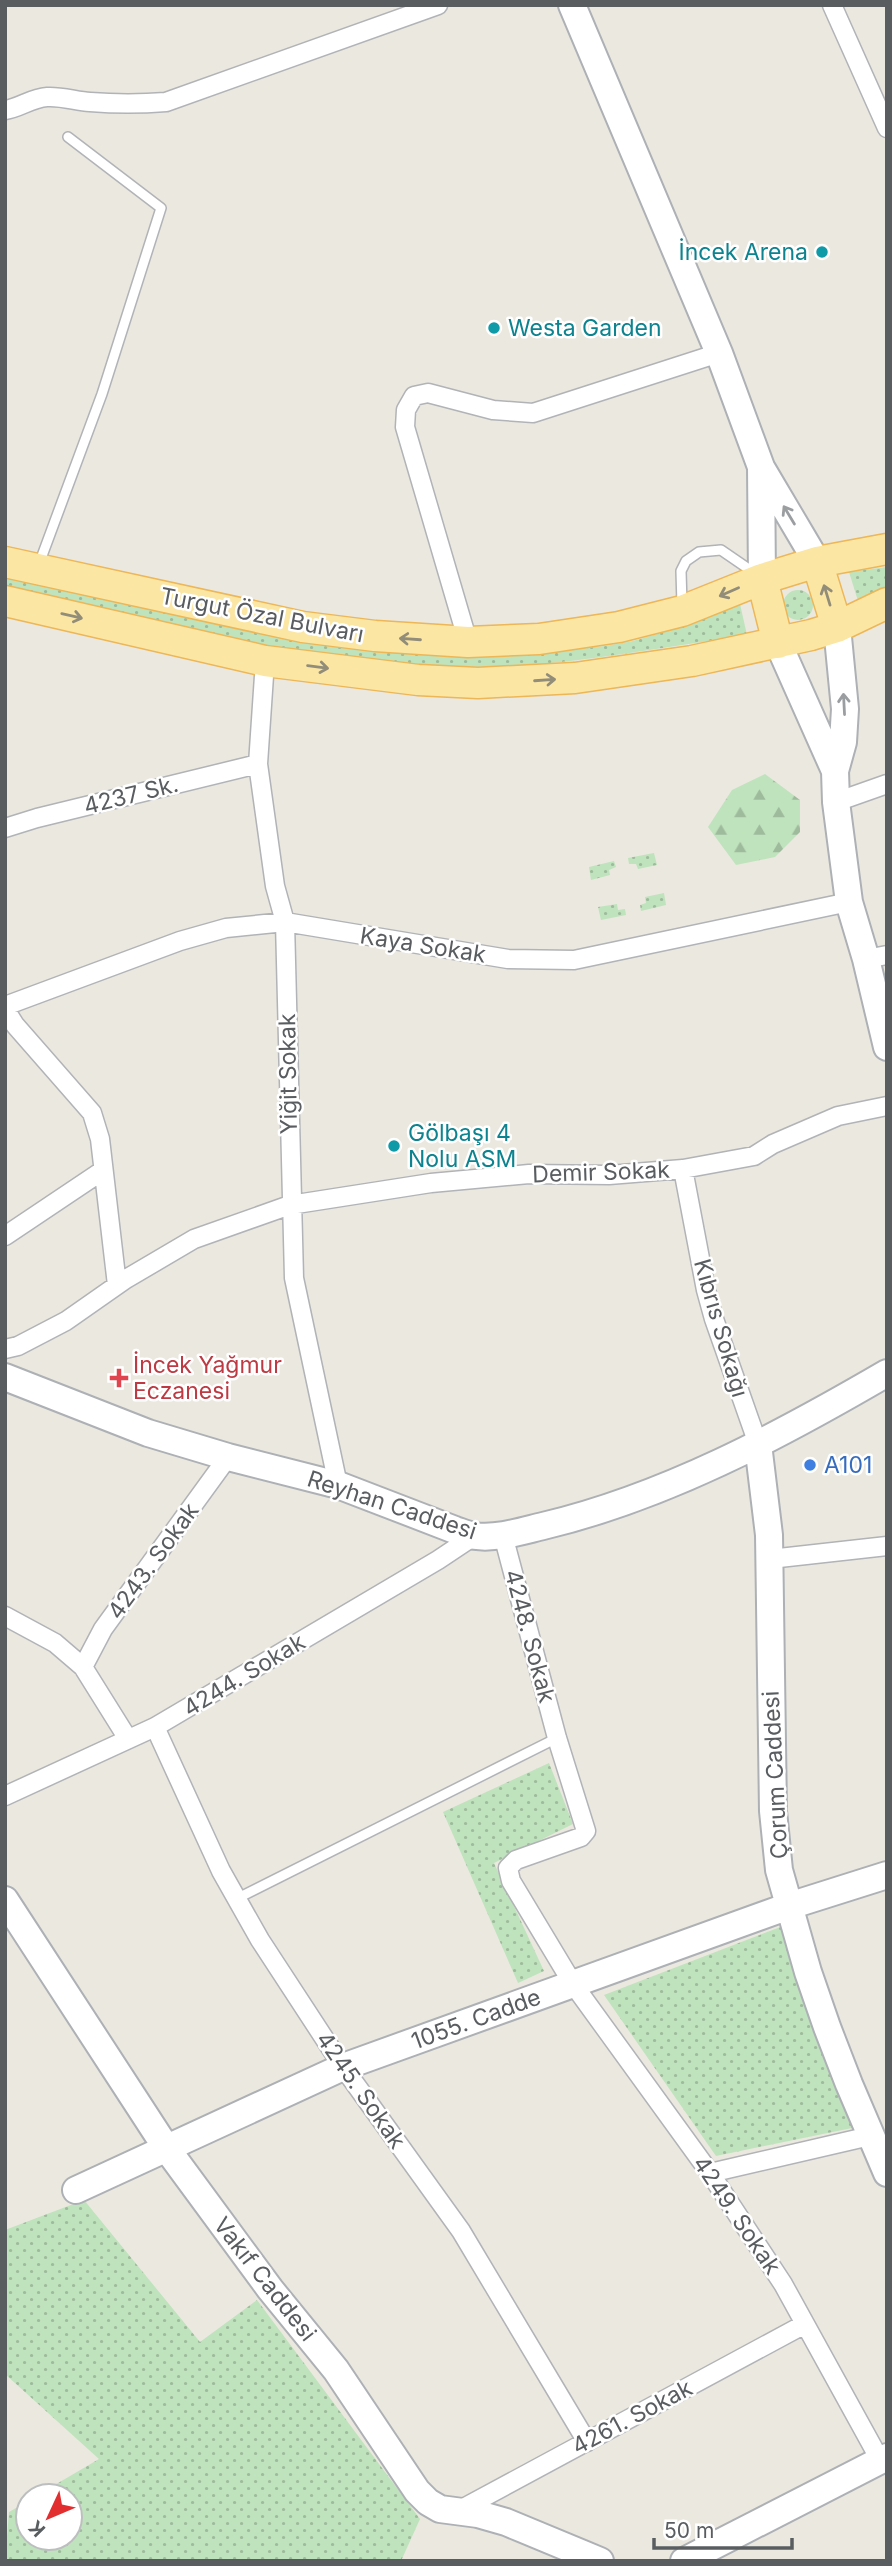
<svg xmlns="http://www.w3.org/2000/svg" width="892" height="2566" font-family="Inter,sans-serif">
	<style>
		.grass { fill: url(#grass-dots) }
		.forest { fill: url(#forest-firs) }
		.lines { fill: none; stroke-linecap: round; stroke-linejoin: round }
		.lane-casing { stroke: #b1b3b7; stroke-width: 12 }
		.street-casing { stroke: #b1b3b7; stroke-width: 21 }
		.secondary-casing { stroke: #adb1b5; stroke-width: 30 }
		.primary-casing { stroke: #edb657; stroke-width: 33 }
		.lane { stroke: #fff; stroke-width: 9 }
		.street { stroke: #fff; stroke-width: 18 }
		.secondary { stroke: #fff; stroke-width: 26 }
		.primary { stroke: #fce6a4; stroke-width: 30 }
		.oneway { stroke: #9b9ea0 }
		.oneway2 { stroke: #928d78 }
		.culture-dot { fill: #0f9aa8; stroke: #fff; stroke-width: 2.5 }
		.health-dot { fill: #e0444e; stroke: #fff; stroke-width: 2.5 }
		.shop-dot { fill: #3f7fe0; stroke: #fff; stroke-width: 2.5 }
		.labels { text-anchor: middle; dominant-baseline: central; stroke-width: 5; stroke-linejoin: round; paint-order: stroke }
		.culture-label { font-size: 23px; fill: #0d838f; stroke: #fff; text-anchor: start }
		.street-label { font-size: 23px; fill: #595d60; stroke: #fff }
		.health-label { font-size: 23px; fill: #be3a42; stroke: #fff; text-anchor: start }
		.shop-label { font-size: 23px; fill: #366cbe; stroke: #fff; text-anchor: start }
	</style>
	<defs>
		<pattern id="grass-dots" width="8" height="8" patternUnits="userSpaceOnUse" patternTransform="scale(1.75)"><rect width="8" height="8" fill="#bfe3bc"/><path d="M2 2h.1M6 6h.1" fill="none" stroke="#9ebb9c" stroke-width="1.8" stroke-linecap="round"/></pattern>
		<pattern id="forest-firs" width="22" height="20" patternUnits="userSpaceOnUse" patternTransform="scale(1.75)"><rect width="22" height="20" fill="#bfe3bc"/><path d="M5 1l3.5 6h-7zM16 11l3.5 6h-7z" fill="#9ebb9c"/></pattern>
	</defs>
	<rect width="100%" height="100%" fill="#ebe8e0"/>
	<!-- grass -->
	<path class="grass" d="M887 567V588L858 601 849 572Z
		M5 575 274 636 329 646 414 654 536 653 605 646 633 641 692 624 740 604 747 635C651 649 556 668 458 668 307 667 152 622 5 589Z
		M783 605a15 15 0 1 1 30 0a15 15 0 1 1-30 0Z
		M654 853 657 865 638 869 636 864H629L628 858Z
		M614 861 616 867 609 870 610 875 591 880 589 867Z
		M664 893 666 905 641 911 640 905 646 903 645 897Z
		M617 904 618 910 625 909 626 915 601 920 598 907Z
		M549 1763 573 1824 494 1863 544 1971 518 1983 443 1812Z
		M783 1926 852 2128 716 2156 604 1995Z
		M84 2200 200 2342 257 2300 420 2519 401 2561H5L9 2512 28 2501V2538H70V2496H36L99 2459 5 2374V2230Z"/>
	<!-- forest -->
	<path class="forest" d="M765 774 800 800V832L775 857 736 865 708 827 732 790Z"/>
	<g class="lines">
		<defs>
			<path id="lane" d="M39 564 102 394 161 208 68 137
				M682 605 681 571 686 561 699 552 721 550 756 574
				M236 1899 557 1738"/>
			<path id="street" d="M832 5 887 128
				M5 110C20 108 31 98 47 97 61 96 76 101 90 102 115 104 141 104 166 102L438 5
				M468 642 405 427 406 410 414 396 428 393 493 410 533 413 719 353
				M265 661 258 764 275 886 285 922 294 1278 338 1485
				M836 802 887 784
				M5 828 37 818 258 764
				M866 959 887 955
				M5 1006 180 941 226 928 285 922 508 959 574 960 849 902
				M5 1009 15 1025 92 1113 100 1139 117 1285
				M683 1169 706 1290 714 1319 758 1444
				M5 1236 102 1171
				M5 1349 18 1346 66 1321 126 1279 194 1239 290 1205 431 1183 529 1174 609 1175 683 1169 754 1156 773 1144 838 1116 887 1106
				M503 1535 557 1738 586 1831 581 1837 516 1860 508 1868 511 1881 573 1984 710 2173 783 2284 880 2460
				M770 1559 887 1546
				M5 1616 55 1643 83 1667 128 1739
				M83 1667 103 1629 228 1457
				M155 1727 221 1871 260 1940 343 2067 461 2231 587 2442
				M5 1796 155 1727 438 1560 474 1536
				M710 2173 870 2136
				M458 2511 805 2324"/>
			<path id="secondary" d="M572 5 719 353 761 467 762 579
				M762 469 817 562
				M837 627 845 709 843 742 835 771 836 802 849 902 866 959 887 1047
				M778 643 835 771
				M5 1377 148 1433 228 1457 338 1485 455 1530C461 1532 468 1535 475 1536 497 1539 522 1531 543 1526 665 1497 779 1436 887 1373
				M758 1444 769 1535 773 1811 779 1870 808 1972 827 2027 849 2084 887 2173
				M5 1900 167 2149 270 2289 336 2370 417 2491 428 2502 440 2509 478 2514 506 2522 600 2561
				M76 2190 343 2067 789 1906 887 1875
				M684 2561 887 2457"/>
			<path id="primary" d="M5 562 303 627 375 636 468 642 539 639 619 627 682 611 762 579 817 562 887 549
				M817 562 837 627
				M762 579 778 643
				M5 601 265 661 418 680 478 683 575 678 692 661 811 635 837 627 887 603"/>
		</defs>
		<!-- lane casing -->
		<use href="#lane" class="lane-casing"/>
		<!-- street casing -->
		<use href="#street" class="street-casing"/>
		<!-- secondary casing -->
		<use href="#secondary" class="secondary-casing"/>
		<!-- primary casing -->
		<use href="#primary" class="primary-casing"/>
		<!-- lane -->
		<use href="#lane" class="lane"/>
		<!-- street -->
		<use href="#street" class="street"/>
		<!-- secondary -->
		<use href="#secondary" class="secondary"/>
		<!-- primary -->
		<use href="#primary" class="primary"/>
	</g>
	<!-- one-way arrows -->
	<defs><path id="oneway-shaft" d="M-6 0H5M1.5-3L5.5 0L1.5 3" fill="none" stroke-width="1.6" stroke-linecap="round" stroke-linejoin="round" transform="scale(1.75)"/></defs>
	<g class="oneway">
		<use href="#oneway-shaft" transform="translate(789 515) rotate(-121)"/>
		<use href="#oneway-shaft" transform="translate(844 704) rotate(-93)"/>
	</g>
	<g class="oneway2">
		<use href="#oneway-shaft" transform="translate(729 592) rotate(156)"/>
		<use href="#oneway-shaft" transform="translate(827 595) rotate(-107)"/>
		<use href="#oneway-shaft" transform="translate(72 616) rotate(13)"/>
		<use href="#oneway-shaft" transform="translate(410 639) rotate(-176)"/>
		<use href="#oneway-shaft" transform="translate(318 667) rotate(7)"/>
		<use href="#oneway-shaft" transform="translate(545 680) rotate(-4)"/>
	</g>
	<!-- markers -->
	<g class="culture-dot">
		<circle cx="822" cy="252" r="7"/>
		<circle cx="494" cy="328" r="7"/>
		<circle cx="394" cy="1146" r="7"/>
	</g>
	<path class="health-dot" d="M115.5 1367.5h7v7h7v7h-7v7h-7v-7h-7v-7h7z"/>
	<circle class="shop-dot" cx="810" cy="1465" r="7"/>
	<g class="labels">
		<!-- culture labels -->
		<g class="culture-label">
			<text x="808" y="252" text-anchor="end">İncek Arena</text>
			<text x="508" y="328">Westa Garden</text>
			<text x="408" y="1133">Gölbaşı 4<tspan x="408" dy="26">Nolu ASM</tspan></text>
		</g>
		<!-- street labels -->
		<g class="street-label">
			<text transform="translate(262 615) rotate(11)">Turgut Özal Bulvarı</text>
			<text transform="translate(131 795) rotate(-14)">4237 Sk.</text>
			<text transform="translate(423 945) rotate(9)">Kaya Sokak</text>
			<text transform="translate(288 1074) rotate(-91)">Yiğit Sokak</text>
			<text transform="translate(601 1172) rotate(-2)">Demir Sokak</text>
			<text transform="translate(721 1328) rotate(74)">Kıbrıs Sokağı</text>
			<text transform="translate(392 1505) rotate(18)">Reyhan Caddesi</text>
			<text transform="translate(153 1561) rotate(-54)">4243. Sokak</text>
			<text transform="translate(530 1636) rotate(75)">4248. Sokak</text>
			<text transform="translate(244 1675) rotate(-31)">4244. Sokak</text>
			<text transform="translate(775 1775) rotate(-93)">Çorum Caddesi</text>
			<text transform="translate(476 2019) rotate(-20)">1055. Cadde</text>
			<text transform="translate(361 2090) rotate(55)">4245. Sokak</text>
			<text transform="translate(737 2215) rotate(56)">4249. Sokak</text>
			<text transform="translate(265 2279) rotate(52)">Vakıf Caddesi</text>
			<text transform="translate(632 2417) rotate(-28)">4261. Sokak</text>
		</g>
		<!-- health labels -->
		<g class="health-label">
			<text x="133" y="1365">İncek Yağmur<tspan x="133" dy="26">Eczanesi</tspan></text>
		</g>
		<!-- shop labels -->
		<g class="shop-label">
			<text x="824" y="1465">A101</text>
		</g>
	</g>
	<!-- border -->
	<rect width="892" height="2566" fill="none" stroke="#595d60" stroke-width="14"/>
	<!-- north arrow -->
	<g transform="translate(49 2517) rotate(226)"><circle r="33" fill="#ffffff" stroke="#bdbebf" stroke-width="2"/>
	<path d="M0-5L12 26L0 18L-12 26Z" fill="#e32e2f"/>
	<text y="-10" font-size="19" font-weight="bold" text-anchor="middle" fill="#595d60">K</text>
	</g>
	<!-- scale -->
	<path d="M654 2538v10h138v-10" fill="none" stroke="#595d60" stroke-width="3.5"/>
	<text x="664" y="2538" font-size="21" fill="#595d60" stroke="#ffffff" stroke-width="5" paint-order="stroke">50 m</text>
</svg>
